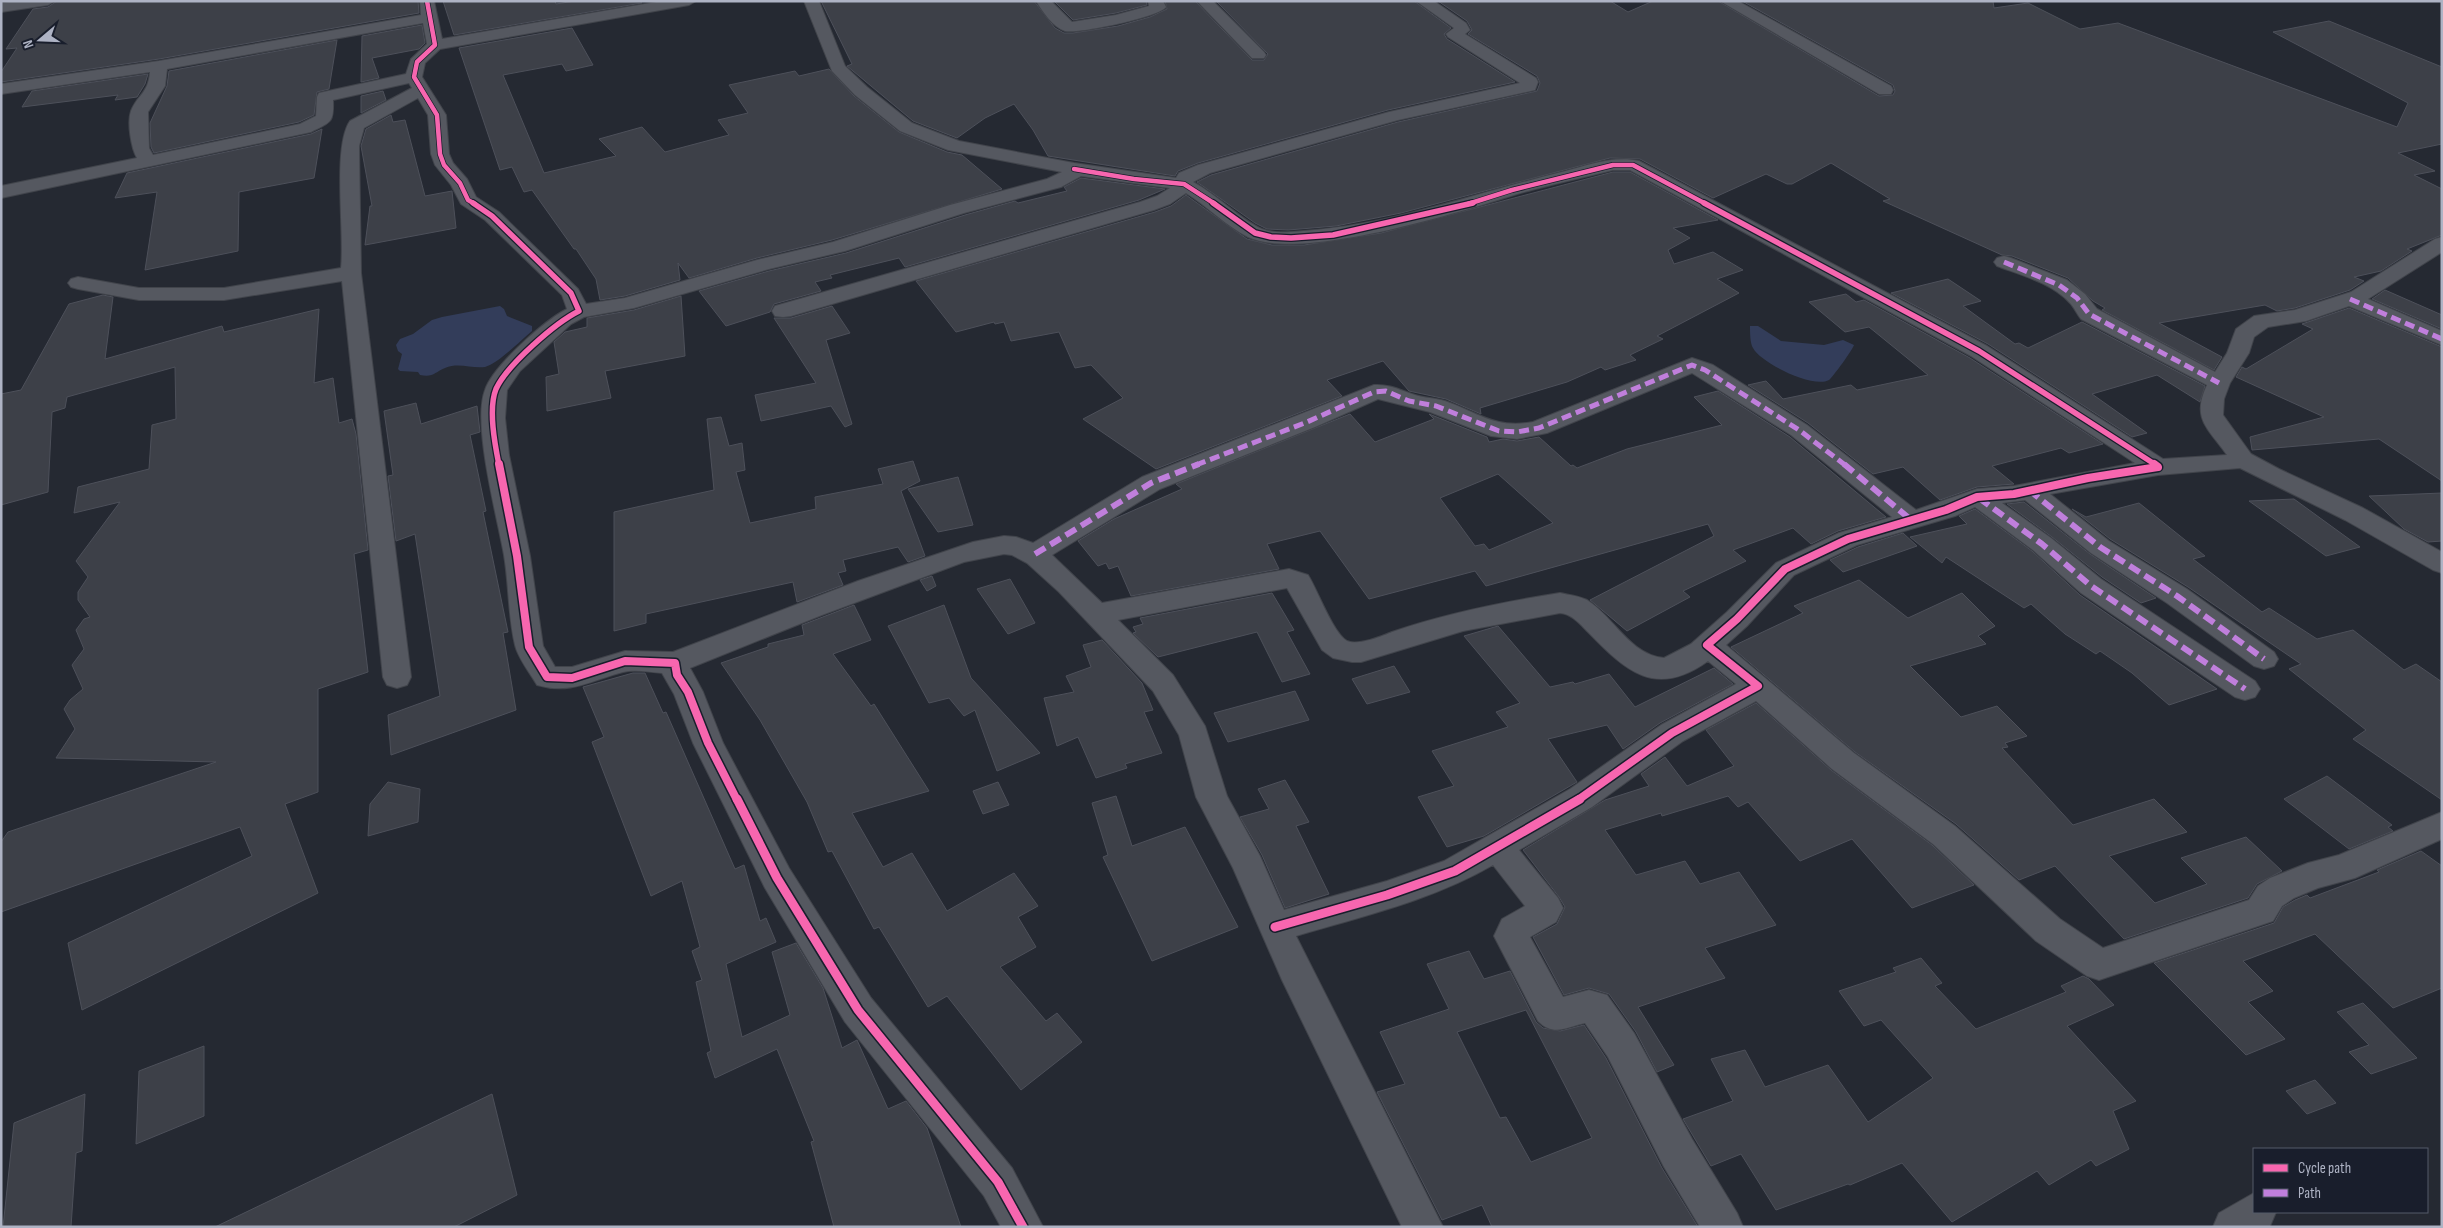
<svg xmlns="http://www.w3.org/2000/svg" width="2443" height="1228" font-family="'Sofia Sans Condensed',sans-serif">
	<style>
		.water { fill: #333d5a }
		.building { fill: #3d4048; stroke: #4d505a; fill-rule: evenodd }
		.lines { fill: none; stroke-linecap: round; stroke-linejoin: round }
		.minor-casing { stroke: #41444b; stroke-width: 2 }
		.minor { fill: #555860; fill-rule: evenodd }
		.quiet-far1 { stroke: #c07fdc; stroke-width: 5; stroke-dasharray: 10 5; stroke-linecap: butt }
		.quiet { stroke: #c07fdc; stroke-width: 6; stroke-dasharray: 12 6; stroke-linecap: butt }
		.cycleway-far3-casing { stroke: #191e2c; stroke-width: 6 }
		.cycleway-far2-casing { stroke: #191e2c; stroke-width: 8 }
		.cycleway-far1-casing { stroke: #191e2c; stroke-width: 11 }
		.cycleway-casing { stroke: #191e2c; stroke-width: 12 }
		.cycleway-far3 { stroke: #f766af; stroke-width: 4.5 }
		.cycleway-far2 { stroke: #f766af; stroke-width: 5.5 }
		.cycleway-far1 { stroke: #f766af; stroke-width: 8 }
		.cycleway { stroke: #f766af; stroke-width: 9 }
	</style>
	<rect width="100%" height="100%" fill="#252932"/>
	<!-- water -->
	<path class="water" d="M500 306 504 309 507 316 532 326V331C521 340 498 364 485 367 472 369 459 362 445 368 435 372 433 378 420 375L418 372 400 371 398 369 402 354 398 351 396 345 400 339 413 334 432 320 442 317Z
		M1750 326H1758L1781 341 1824 345 1843 340 1854 345C1853 349 1833 377 1829 380 1813 389 1761 363 1753 348 1750 344 1750 331 1750 326Z"/>
	<!-- building -->
	<path class="building" d="M57 1H418L419 13 159 59 1 82V72L17 48 6 49 33 9 48 7Z
		M443 1H555L556 4 575 1 642 3 454 35Z
		M821 1H1034L1055 28 1064 33H1073L1118 26 1150 17 1167 9 1165 1H1195L1252 60H1264L1268 54 1216 1H1414L1451 28 1444 34 1447 39 1515 82 1388 110 1198 163 1178 171 1175 176 1048 156 1033 130 1014 104 985 118 957 138 913 121 847 66 852 64Z
		M1054 1H1146L1147 5 1116 13 1073 20Z
		M1438 1H1610L1628 12 1653 1H1718L1879 96 1893 95 1895 91 1893 85 1742 1H1993L1994 8 2028 3 2080 29 2118 23 2397 127 2408 103 2273 32 2329 21 2442 67V144L2398 153 2435 171 2414 175 2442 189V235L2407 249 2412 251 2381 271 2354 277 2364 281 2350 290 2295 308 2277 311 2265 305 2159 323 2222 357 2214 370 2102 310 2105 308 2093 301 2068 278 2012 256 2002 255 1883 201 1890 199 1831 163 1792 184H1787L1766 174 1713 198 1640 159 1610 158 1401 213 1336 226 1288 230 1267 229 1255 223 1197 182 1211 175 1398 122 1537 91 1540 83 1537 76 1468 34 1472 30 1467 21Z
		M422 25 425 43 419 49 372 58 379 78 361 82 362 36Z
		M572 28 593 65 566 71 562 64 503 75 544 173 616 156 599 139 642 127 665 152 729 135 718 120 748 113 729 85 795 71 799 76 829 69 854 96 899 132 947 152 962 155 1002 189 832 240 757 258 689 278 678 263 680 280 625 296 600 300 596 279 576 249H574L532 190 524 192 512 167 500 170 459 48Z
		M337 40 329 89 317 92 314 115 299 122 154 153 151 147 150 123 167 86 169 71Z
		M148 74 145 84 137 97 115 100 118 95 22 107 32 91Z
		M383 91 386 100 361 113V96Z
		M391 115 393 122 405 120 425 196 452 191 456 228 365 245 370 206H372L361 146 366 129Z
		M322 129 314 178 239 192 238 251 145 270 157 192 115 198 127 173 311 134Z
		M1613 172H1630L1718 220 1673 228 1690 238 1668 250 1674 264 1713 252 1743 270 1717 279 1739 293 1657 336 1663 339 1630 355 1636 360 1605 370 1601 367 1567 382 1480 408 1481 414 1446 399 1409 391 1383 361 1327 380 1342 396 1156 469 1083 419 1123 398 1091 365 1075 368 1059 332 1011 341 1004 322 995 324 994 322 956 332 916 281 1155 212 1171 206 1186 195 1247 239 1272 245H1304L1381 233Z
		M1081 178 1165 189 1139 200 905 267 899 258 830 275 832 278 815 282 821 291 774 304 770 312 726 326 699 291 769 271 846 253 965 215 1015 201 1018 203 1067 191 1064 187Z
		M1948 279 1981 301 1963 306 2015 344 2019 343 2028 348 2082 322 2205 386 2200 402 2157 375 2092 394 2147 433 2132 437 1988 344 1891 293Z
		M2385 290 2442 315V329L2372 299Z
		M1846 294 1856 302 1864 300 1970 358 2103 444 2069 453 2061 448 1992 466 2014 484 1977 487 1940 500 1903 467 1873 474 1808 423 1748 385 1766 381 1783 399 1851 385 1857 390 1928 375 1869 327 1845 332 1809 302Z
		M103 295 113 297 105 359 222 326 224 332 319 309 314 383 333 378 339 423 352 419 356 434 368 550 354 554 368 672 318 689V792L285 804 318 893 82 1010 68 943 252 856 240 827 1 912V842L8 832 216 762 56 758 75 729 64 709 70 700 83 689 72 665 84 649 76 630 84 619 90 617 78 600V592L88 577 76 561 120 502 74 513 78 487 149 469 152 425 176 419 175 367 67 397 65 408 52 412 48 492 1 505V394L21 390 69 304Z
		M681 296 685 356 605 371 611 398 547 411 546 377 559 374 554 342 565 332 587 327V318L634 310Z
		M832 306 850 333 826 340 852 424 845 427 831 406 761 421 755 395 816 383 774 318H791Z
		M2349 308 2442 347V481L2379 439 2252 450 2250 437 2324 417 2236 377 2242 367 2246 369 2313 329 2302 324Z
		M1718 391 1790 437 1886 517 1838 531 1811 544 1793 528 1733 550 1746 561 1683 591 1690 597 1627 631 1590 600 1714 536 1708 524 1486 586 1475 571 1369 599 1320 531 1267 544 1279 569 1131 596 1118 566 1109 569 1106 563 1098 566 1078 541 1114 519 1182 489 1176 484 1350 414 1375 442 1434 419 1429 414 1487 437 1489 442 1503 439 1517 441 1539 437 1571 466 1573 465 1577 468 1627 449 1722 425 1694 397ZM1498 474 1553 523 1489 550 1484 544 1475 546 1440 498Z
		M416 403 421 424 477 406 480 432 470 435 486 511 483 512 508 632 503 633 516 710 391 755 388 715 440 696 415 534 396 541 388 476 393 475 384 411Z
		M721 417 729 446 742 443 745 470 736 472 750 523 816 509 815 497 883 484 878 469 913 461 920 481 901 491 925 556 908 562 898 547 843 560 846 571 838 573 843 585 797 602 793 582 646 614V623L614 631V512L714 490 707 419Z
		M958 477 973 525 938 532 908 489Z
		M2442 493V541L2428 542 2404 529 2369 496Z
		M2294 499 2360 547 2326 556 2249 501Z
		M2024 502 2090 554 2156 598 2141 603 2102 577 2052 537 2007 504Z
		M2139 503 2205 556 2193 559 2262 612 2269 608 2317 639 2353 630 2404 670 2416 664 2442 682V800L2353 739 2366 730 2289 669 2301 664 2188 587 2110 539 2072 509 2086 517Z
		M1975 509 2032 551 2080 595 2217 689 2169 705 2132 673 2100 651 2096 654 2065 634 2031 604 2024 608 1946 557 1942 563 1910 537 1967 524 1959 516Z
		M1903 533 1917 546 1843 572 1830 560 1858 547Z
		M932 576 936 586 927 591 920 580Z
		M1010 579 1035 623 1008 634 977 589Z
		M1859 580 1908 618 1962 593 1995 626 1978 636 1986 644 1910 666 1961 717 1997 706 2027 736 2005 743 2008 747 2002 748 2073 825 2154 799 2187 832 2109 856 2155 903 2207 884 2181 858 2246 837 2282 871 2257 884 2248 898 2124 939 2055 866 2019 880 1956 824 1855 752 1731 647 1803 613 1794 606Z
		M1272 593 1294 630 1287 632 1310 674 1282 682 1257 632 1158 657 1133 633 1136 632 1133 627 1143 624 1140 618Z
		M854 605 871 640 833 654 871 706 874 704 929 791 852 813 883 867 912 853 947 911 1014 873 1038 906 1018 917 1036 947 1000 967 1046 1021 1057 1013 1082 1042 1021 1090 947 996 928 1007 879 927 874 929 832 851 828 852 807 802 760 720 721 663 768 647V644L804 635 802 625Z
		M944 605 971 678 1040 753 997 771 975 710 964 716 949 698 929 703 888 626Z
		M1498 626 1550 687 1573 682 1575 684 1609 674 1635 707 1714 668 1733 684 1660 723 1623 749 1607 725 1548 739 1577 782 1484 836 1447 847 1418 797 1454 786 1432 751 1508 727 1496 712 1520 703 1464 636Z
		M1102 640 1142 683 1153 710 1144 712 1162 753 1125 764 1127 768 1096 778 1078 737 1057 746 1044 698 1074 692 1066 676 1091 667 1083 645Z
		M1394 666 1410 692 1367 704 1352 679Z
		M633 673H645L663 713 666 712 735 869 744 865 760 921 766 918 776 942 726 964 742 1037 790 1015 772 952 796 943 823 988 842 1048 857 1040 888 1109 906 1101 927 1128 961 1227H834L811 1142 814 1141 777 1049 715 1078 707 1053 711 1051 696 982 702 980 692 951 700 947 682 881 651 896 592 742 604 737 583 687Z
		M1295 691 1309 720 1228 742 1214 713Z
		M1756 703 1831 770 1932 845 1974 885 1912 908 1852 839 1800 861 1748 802 1738 807 1728 796 1662 816 1661 813 1605 830 1636 875 1685 861 1700 884 1739 872 1776 925 1705 948 1725 978 1638 1007 1674 1065 1657 1072 1636 1032 1609 994 1589 988 1564 995 1533 937 1557 924 1565 907 1559 897 1523 850 1605 800 1649 786 1641 774 1665 757 1687 786 1734 766 1706 730Z
		M2327 776 2392 825 2388 827 2393 831 2349 849 2284 799Z
		M1285 780 1309 822 1296 826 1329 894 1285 908 1262 855 1240 817 1269 809 1258 789Z
		M388 782 420 789 418 822 368 836 370 804Z
		M998 782 1009 805 983 814 973 791Z
		M1116 796 1132 846 1185 827 1238 927 1152 961 1103 857 1108 855 1092 803Z
		M2421 851 2442 866V988L2393 1008 2315 934 2243 961 2273 991 2248 1002 2285 1039 2246 1055 2154 963 2274 923 2283 907 2295 900 2307 895 2310 898 2379 872 2377 870Z
		M1469 951 1484 979 1510 971 1536 1022 1543 1028 1560 1031 1584 1025 1606 1058 1662 1168 1698 1227H1492L1482 1205 1442 1220 1377 1092 1405 1084 1380 1032 1449 1009 1427 964ZM1526 1010 1592 1138 1531 1162 1506 1117 1500 1118 1457 1032Z
		M1921 958 1942 983 1935 986 1976 1029 2066 992 2061 986 2083 976 2089 979 2114 1005 2067 1026 2136 1101 2113 1111 2129 1149 2096 1166 2091 1160 2049 1185 2037 1171 1952 1222 1902 1163 1850 1185 1848 1184 1776 1210 1741 1154 1711 1166 1683 1119 1733 1101 1711 1059 1745 1050 1765 1087 1828 1065 1868 1122 1933 1078 1881 1020 1864 1026 1839 991 1896 972 1893 968Z
		M2363 1003 2417 1058 2371 1074 2349 1052 2369 1045 2337 1012Z
		M204 1046V1116L136 1144 139 1071Z
		M2315 1080 2336 1103 2307 1114 2286 1091Z
		M85 1094 82 1151 76 1153 71 1227H3L14 1123Z
		M492 1094 517 1195 454 1227H215Z"/>
	<g class="lines">
		<defs>
			<path id="minor" d="M16 1H55L48 5 1 12V3Z
				M420 1H434L442 39 662 1H696L689 5 440 49 425 63 422 77 446 115 449 154 453 163 467 179 476 197 499 212 578 289 586 304 625 298 757 260 833 242 950 205 1047 179 1062 172 948 150 900 131 855 95 832 71 804 1H819L845 66 867 87 912 123 959 141 1074 163 1176 178 1179 173 1198 165 1389 112 1520 83 1448 37 1446 34 1454 28 1416 1H1434L1466 23 1470 30 1465 34 1536 78 1538 82 1535 90 1398 120 1210 173 1193 182C1216 194 1240 219 1262 229 1274 234 1291 232 1303 231 1391 225 1476 193 1562 172 1586 166 1614 155 1639 161L1987 346 2163 459 2227 455C2208 428 2191 419 2207 385L2081 319C2077 314 2074 307 2070 303 2052 283 2021 275 1997 266L1994 262 1997 258 2004 256 2011 258 2067 280 2085 294 2097 309 2215 372 2227 353 2236 329 2254 316 2295 310 2351 292 2435 239 2442 237V252L2368 299 2442 331V345L2349 306 2306 321 2268 327 2254 337 2249 353 2230 383 2224 399 2223 415 2251 454 2279 469 2363 508 2442 552V573L2433 570 2345 520 2240 468 2158 475 2050 494 2109 541 2187 589 2274 652 2278 659 2274 666 2264 669 2254 666 2167 603 2091 553 2025 500 2002 503 2051 538 2101 579 2255 681 2260 689 2255 697 2245 700 2235 697 2081 593 2033 550 1975 507 1955 516 1857 545 1794 575 1747 626 1726 645 1854 753 1955 826 2060 919 2103 948 2249 900 2258 886 2270 878 2308 863 2339 855 2442 812V839L2355 878 2318 888 2294 898 2282 906 2273 921 2099 980 2087 976 2036 941 1933 844 1832 769 1756 701 1683 741 1592 807 1519 850 1558 898 1563 908 1556 922 1530 937 1563 997 1589 990 1607 995 1634 1033 1692 1139 1737 1213 1743 1227H1700L1664 1167 1608 1057 1585 1023C1566 1027 1554 1037 1538 1021L1494 936 1502 919 1525 906 1493 865C1433 900 1363 916 1296 936L1443 1227H1402L1282 980 1233 868 1196 797 1179 735 1153 691 1059 592 1027 563 1012 555 1004 554 964 562 822 615 690 668 703 692 723 743 789 868 871 998 1012 1168 1043 1227H1001L984 1196 845 1022 765 888 693 743 674 694 662 673C650 672 635 669 623 672 592 680 571 695 537 685 530 673 518 658 515 645 508 616 509 584 504 555 497 516 472 424 485 390 493 366 545 320 567 309L562 295 485 220 461 204 451 185 435 165 431 154 428 115 418 98 364 128 359 146 361 273 411 677 407 685 397 688 387 685 383 677 342 281 224 300H139L78 289 71 287 68 283 71 279 78 277 139 288H224L341 268C345 233 332 147 350 121L412 88 409 83 333 100C334 123 331 122 311 132L1 198V186L137 158C131 148 127 122 131 111 138 94 148 94 150 72L1 94V84L159 61 421 15ZM423 23 427 44 411 59 406 74 319 93 317 97 316 116 300 124 153 155 149 148 148 112 165 86 167 69ZM1613 170H1630L1971 356 2135 463 2014 486 1977 489 1916 510 1807 425 1713 365 1692 358 1533 422C1495 429 1479 413 1445 401 1435 398 1424 398 1415 395 1400 390 1390 384 1374 385L1142 477 1033 543 1016 537 1004 536 973 542 858 581 673 652 625 651 572 667H555L543 646 530 556 509 455 505 418 507 390 520 371 571 324 584 317 634 308 769 269 845 251 964 213 1061 187 1081 176 1170 188 1157 196 1140 202 775 306 772 311 775 316 783 317 791 316 1154 210 1170 204 1186 193C1207 206 1226 226 1248 237 1300 262 1461 212 1517 194 1549 185 1581 178 1613 170ZM1692 373 1791 435 1892 517 1839 533 1776 563 1727 612 1691 644 1664 658C1630 655 1614 617 1587 600 1579 596 1569 595 1560 593 1503 602 1447 613 1392 632 1383 636 1357 646 1347 641 1333 633 1318 591 1308 575L1289 569 1102 603 1052 555 1160 489 1315 427 1378 399 1430 412 1491 436 1517 439 1547 433ZM1287 588 1322 650 1333 658 1352 662H1361L1463 631 1560 613C1572 614 1580 624 1588 632 1626 671 1655 699 1708 661L1736 684 1661 725 1570 789 1444 861 1387 881 1284 910 1260 856 1227 796 1205 726 1173 675 1118 620Z
				M1036 1H1051L1072 22 1116 15 1149 6 1148 1H1163L1166 7C1159 17 1078 34 1065 31 1053 27 1043 12 1036 1Z
				M1197 1H1213L1264 52 1266 55 1264 58H1252Z
				M1720 1H1738L1891 86 1893 90 1891 94H1879Z
				M2254 1193V1212H2276L2270 1226 2213 1227 2219 1213Z"/>
		</defs>
		<!-- minor casing -->
		<use href="#minor" class="minor-casing"/>
		<!-- minor -->
		<use href="#minor" class="minor"/>
		<!-- quiet-far1 -->
		<path class="quiet-far1" d="M2004 262 2059 285 2077 298 2089 314 2219 383
			M2350 299 2442 339
			M1196 465 1307 422 1374 392 1386 391 1409 401 1436 406 1499 431 1517 432 1539 428 1692 365 1705 370 1799 430 1845 465"/>
		<!-- quiet -->
		<path class="quiet" d="M1844 464 1910 519
			M2029 490 2100 547 2177 596 2264 659
			M1979 498 2042 544 2091 586 2245 689
			M1035 554 1151 483 1199 464"/>
		<defs>
			<path id="cycleway-far3" d="M427 1 435 45 417 62 414 77 437 115 440 154 444 165 460 183 468 200 475 204
				M1074 169 1134 179 1184 184 1215 204
				M1468 204 1512 190 1613 165H1633L1706 204"/>
			<path id="cycleway-far2" d="M473 203 492 216 571 293 579 311C555 323 507 365 496 389 488 409 495 445 499 465
				M1213 203 1255 233 1271 237 1291 238 1333 235 1473 203
				M1704 203 1979 351 2156 465"/>
			<path id="cycleway-far1" d="M499 464 517 556 529 647 547 677 572 678 625 661 675 663 677 675 688 692 708 743 737 800
				M1578 800 1672 733 1758 686 1707 645 1737 619 1785 569 1848 539 1946 510 1977 497 2014 494 2088 478 2158 467 2154 464"/>
			<path id="cycleway" d="M737 799 777 878 858 1010 998 1182 1023 1227
				M1275 927 1387 895 1455 871 1580 799"/>
		</defs>
		<!-- cycleway-far3 casing -->
		<use href="#cycleway-far3" class="cycleway-far3-casing"/>
		<!-- cycleway-far2 casing -->
		<use href="#cycleway-far2" class="cycleway-far2-casing"/>
		<!-- cycleway-far1 casing -->
		<use href="#cycleway-far1" class="cycleway-far1-casing"/>
		<!-- cycleway casing -->
		<use href="#cycleway" class="cycleway-casing"/>
		<!-- cycleway-far3 -->
		<use href="#cycleway-far3" class="cycleway-far3"/>
		<!-- cycleway-far2 -->
		<use href="#cycleway-far2" class="cycleway-far2"/>
		<!-- cycleway-far1 -->
		<use href="#cycleway-far1" class="cycleway-far1"/>
		<!-- cycleway -->
		<use href="#cycleway" class="cycleway"/>
	</g>
	<!-- border -->
	<rect width="2443" height="1228" fill="none" stroke="#aeb3c4" stroke-width="5"/>
	<!-- legend -->
	<rect x="2253" y="1148" width="175" height="65" fill="#191e2c" stroke="#555a69"/>
	<rect x="2263" y="1164" width="25" height="8" fill="#f766af" stroke="#555a69"/>
	<text x="2298" y="1173" font-size="15" fill="#aeb3c4">Cycle path</text>
	<rect x="2263" y="1189" width="25" height="8" fill="#c07fdc" stroke="#555a69"/>
	<text x="2298" y="1198" font-size="15" fill="#aeb3c4">Path</text>
	<!-- north arrow -->
	<g transform="translate(40 40) rotate(251)" stroke="#191e2c" stroke-width="4" paint-order="stroke">
	<path d="M0-4L9 19L0 12L-9 19Z" fill="#aeb3c4"/>
	<text y="-8" font-size="14" font-weight="bold" text-anchor="middle" fill="#aeb3c4">N</text>
	</g>
</svg>
